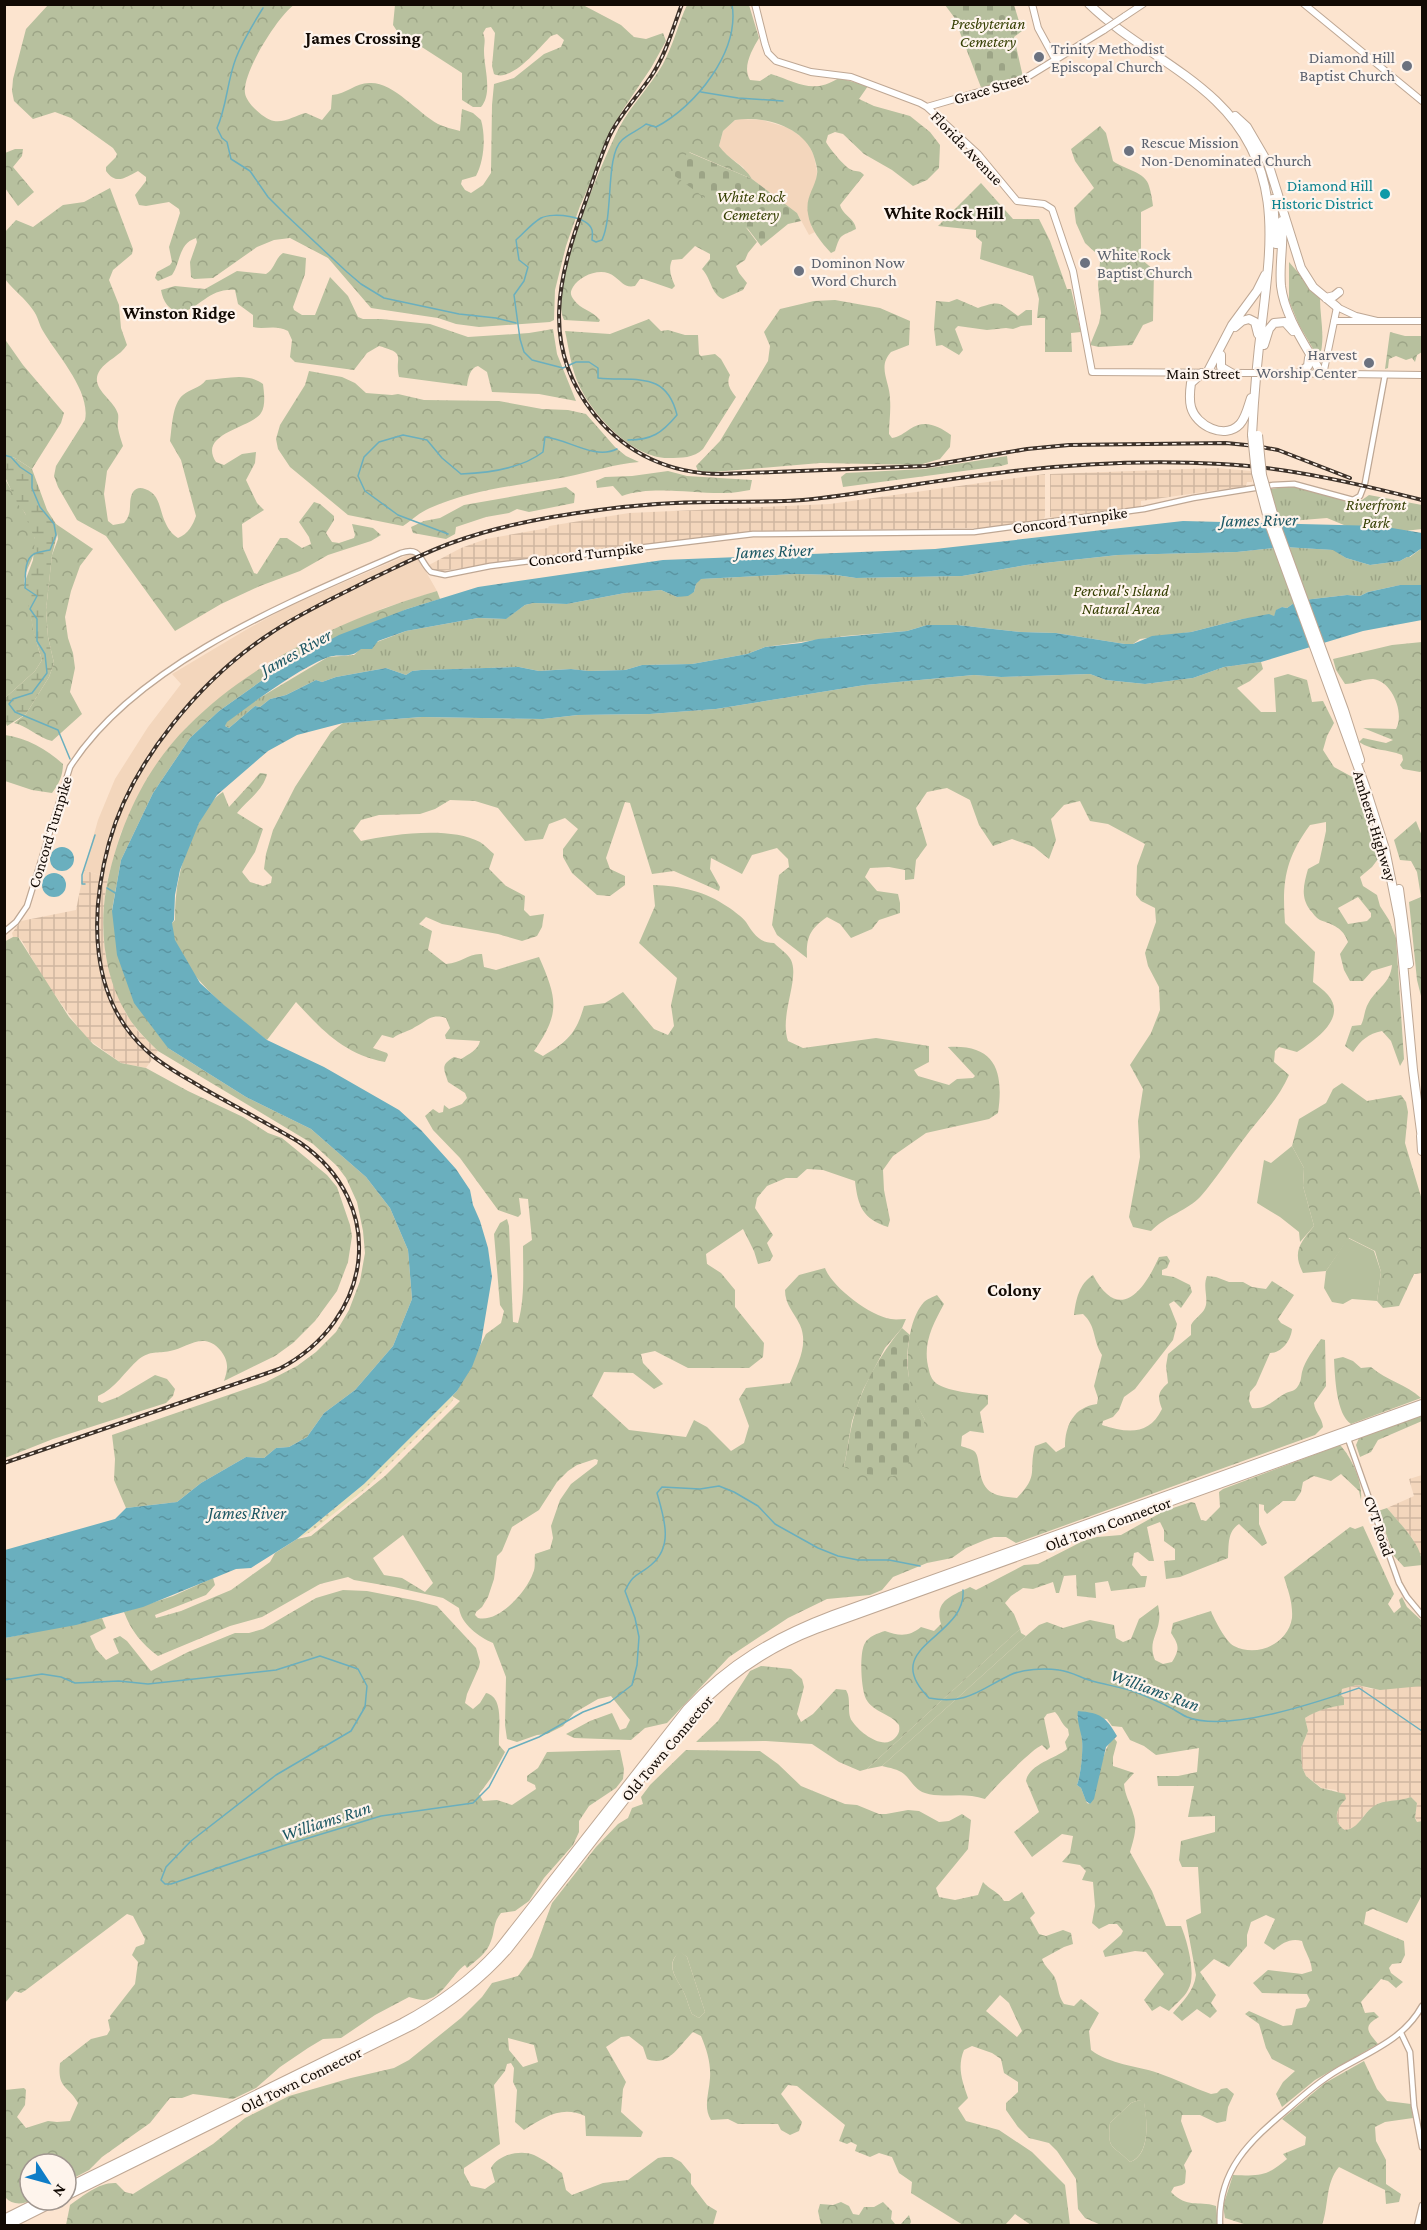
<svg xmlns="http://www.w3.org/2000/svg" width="1427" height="2230" font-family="'Crimson Pro',serif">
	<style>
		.industrial { fill: url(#industrial-grid) }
		.built { fill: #f3d6bc }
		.grass { fill: #b7c09e }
		.forest { fill: url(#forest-crowns); fill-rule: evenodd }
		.wetland { fill: url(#wetland-marsh) }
		.sand { fill: url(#sand-dots) }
		.cemetery { fill: url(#cemetery-stones) }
		.park { fill: url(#park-tufts) }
		.water { fill: url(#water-ripples) }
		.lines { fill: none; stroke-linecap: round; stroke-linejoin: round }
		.stream { stroke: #6aafbe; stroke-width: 1.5 }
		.minor-casing { stroke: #bea794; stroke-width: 7 }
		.major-casing { stroke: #bea794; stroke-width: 8 }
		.highway-casing { stroke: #bea794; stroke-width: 10 }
		.minor { stroke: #fff; stroke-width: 4.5 }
		.major { stroke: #fff; stroke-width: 6 }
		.highway { stroke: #fff; stroke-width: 8 }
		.rail-casing { stroke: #3c3129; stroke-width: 4 }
		.rail { stroke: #fef4ec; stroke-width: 1.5; stroke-dasharray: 4.5; stroke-linecap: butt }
		.major-bridge-casing { stroke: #bea794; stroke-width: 8; stroke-linecap: butt }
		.highway-bridge-casing { stroke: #bea794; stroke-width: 10; stroke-linecap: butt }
		.major-bridge { stroke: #fff; stroke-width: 6 }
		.highway-bridge { stroke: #fff; stroke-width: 8 }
		.worship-dot { fill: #6b7280; stroke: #fef4ec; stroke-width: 2 }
		.culture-dot { fill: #0f9aa8; stroke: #fef4ec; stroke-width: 2 }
		.labels { text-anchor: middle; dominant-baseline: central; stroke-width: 4.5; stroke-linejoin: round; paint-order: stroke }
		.park-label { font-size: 16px; font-style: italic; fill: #343e00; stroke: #fef4ec }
		.worship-label { font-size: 16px; fill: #5b616d; stroke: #fef4ec; text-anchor: start }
		.street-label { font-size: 16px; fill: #120a04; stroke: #fef4ec }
		.culture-label { font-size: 16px; fill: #0d838f; stroke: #fef4ec; text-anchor: end }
		.neighbourhood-label { font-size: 18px; font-weight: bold; fill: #120a04; stroke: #fef4ec }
		.water-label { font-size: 18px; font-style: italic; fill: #1c5763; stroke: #fef4ec }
	</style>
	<defs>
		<pattern id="industrial-grid" width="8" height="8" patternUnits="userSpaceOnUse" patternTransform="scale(1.5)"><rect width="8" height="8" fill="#f3d6bc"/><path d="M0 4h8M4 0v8" fill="none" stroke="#cfb6a0"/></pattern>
		<pattern id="forest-crowns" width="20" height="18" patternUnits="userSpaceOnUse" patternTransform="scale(1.5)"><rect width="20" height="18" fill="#b7c09e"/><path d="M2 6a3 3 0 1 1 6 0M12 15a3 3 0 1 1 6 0" fill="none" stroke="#9ca486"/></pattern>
		<pattern id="wetland-marsh" width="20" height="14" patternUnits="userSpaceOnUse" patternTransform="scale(1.5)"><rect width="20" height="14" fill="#b7c09e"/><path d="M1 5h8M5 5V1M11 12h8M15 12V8" fill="none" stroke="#9ca486"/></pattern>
		<pattern id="sand-dots" width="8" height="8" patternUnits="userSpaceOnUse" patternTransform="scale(1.5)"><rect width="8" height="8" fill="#e9e0ba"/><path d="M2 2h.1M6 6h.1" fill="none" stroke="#c7bf9e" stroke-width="1.8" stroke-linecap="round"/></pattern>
		<pattern id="cemetery-stones" width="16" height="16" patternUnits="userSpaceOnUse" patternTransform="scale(1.5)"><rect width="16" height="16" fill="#b7c09e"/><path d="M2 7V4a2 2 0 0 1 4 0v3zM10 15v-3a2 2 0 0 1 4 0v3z" fill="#9ca486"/></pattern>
		<pattern id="park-tufts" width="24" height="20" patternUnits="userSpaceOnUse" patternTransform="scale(1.5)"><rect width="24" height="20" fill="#b7c09e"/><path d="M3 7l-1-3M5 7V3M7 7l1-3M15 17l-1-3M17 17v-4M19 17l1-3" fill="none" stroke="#9ca486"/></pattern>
		<pattern id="water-ripples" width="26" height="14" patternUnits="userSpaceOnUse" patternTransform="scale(1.5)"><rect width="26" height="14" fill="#6aafbe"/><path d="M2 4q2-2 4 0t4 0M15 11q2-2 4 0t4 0" fill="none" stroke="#5b95a2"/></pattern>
	</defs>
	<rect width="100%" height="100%" fill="#fce4cf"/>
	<!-- industrial -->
	<path class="industrial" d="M1216 468 1252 471V482H1247L1246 486 1141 501V507L1054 519 1050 517V474Z
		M1045 474V517L1043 520 985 528 754 531 508 561 442 571 434 570 429 565 461 548 486 539 548 528 549 526 629 513 830 504Z
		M84 870 108 878 104 903 103 931 106 958 125 1012 137 1030 158 1051 146 1068 121 1063 85 1037 45 981 22 941 18 937H13L12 933 21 921 76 910Z
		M1422 1475V1557L1418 1551 1413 1539 1387 1508 1414 1496 1409 1479Z
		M1357 1685 1371 1689 1422 1686V1821L1417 1822 1415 1817 1417 1803 1411 1797 1402 1801 1379 1803 1367 1812 1355 1827 1346 1830 1341 1828 1336 1819 1339 1806 1345 1799 1336 1790 1322 1788 1306 1776 1302 1767 1301 1748 1308 1731 1305 1718 1313 1713 1330 1707 1344 1705 1341 1695 1342 1689Z"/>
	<!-- built -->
	<path class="built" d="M741 119 762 120 789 128 807 141 814 156 817 172 811 226 815 232 809 235 797 213 752 179 743 167 724 153 719 146 723 131 735 120Z
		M410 554 417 556 437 591 384 608 313 638 247 678 211 705 187 727 121 832 108 878 84 870 98 820 115 779 148 727 181 684 172 674 244 631 291 605Z"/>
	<!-- grass -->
	<path class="grass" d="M1292 1146 1304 1168 1303 1186 1314 1226 1300 1242 1299 1232 1280 1217 1257 1203 1264 1160 1271 1163Z
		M1348 1238 1374 1251 1381 1272 1377 1301 1352 1299 1343 1304 1332 1302 1324 1288 1326 1271Z
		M1020 1629 1021 1633 1026 1636 882 1766 867 1769Z
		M680 1951 687 1957 705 2012 699 2018 692 2014C689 2008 688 2002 685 1995 679 1980 663 1967 680 1951Z
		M1139 2100 1144 2102C1147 2119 1151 2154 1130 2162 1113 2144 1107 2151 1110 2123L1131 2103Z"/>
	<!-- forest -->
	<path class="forest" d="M48 5H294C278 16 242 73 245 93 246 103 264 119 274 121 285 123 296 115 306 113L322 120 331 109 332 95C347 94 356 82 371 83 394 83 418 113 438 124 444 127 453 129 460 131L462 109 473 113 481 120C486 137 484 161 476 176L462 180 461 184 465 190 471 193 483 185 491 173 492 105 494 84 514 78 544 54 561 47 564 40 557 34 551 36C539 48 511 83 494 74L492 66 495 33 491 27 486 28 483 33C486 40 484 44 484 51 484 68 493 93 481 107H473L462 100V73L397 31 393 25 395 5H583L621 25 634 37 646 39 663 33 666 41 651 68 622 111 607 140 605 150 580 206 566 246 555 290 554 320 550 322 479 327 456 324 438 318 371 308 328 258 290 238 274 240 257 247 213 278 194 279 191 277 190 262 197 242 196 238C178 244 181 262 172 275L158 281 155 278 157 272 170 265 172 262 169 247 180 213 179 209 169 202 146 206 139 205 135 195 146 181V177L138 171C125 178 116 185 106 171V167L116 157 117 154 113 148 71 118 55 112 33 119 14 101 12 91 13 79 26 29Z
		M687 5H749L759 38C752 50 742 67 750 80L760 81 771 74C797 82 812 95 839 78L868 86 859 99 874 106 910 116 930 132 940 145 939 168 927 180 913 186 892 170 864 154 843 134 835 132 828 135 826 142C829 148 845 167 850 169 856 173 859 169 864 175L840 205C843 216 855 218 856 229 841 237 841 232 835 251L831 253C821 242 810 229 808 214 805 196 815 189 817 174 818 170 816 164 815 160 808 128 765 115 735 120L723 131 719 146C728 159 744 165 752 179L689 152 757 242 748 253 745 260 736 266 739 273 747 283 743 290 723 299C711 294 711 278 702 269L710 259V254L695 246 682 259 672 260C668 269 671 277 675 286L672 289 643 279H640L635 286C624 288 622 282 615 277 603 266 580 275 573 287 570 292 570 295 574 300 580 309 593 311 600 320L599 322 564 320C548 290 602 161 619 128 630 106 650 87 663 64 673 46 678 24 687 5Z
		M1100 126 1106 133 1113 161C1123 169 1146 172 1149 186 1151 192 1152 199 1153 206L1141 212V259L1154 270 1153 321 1143 325 1132 345 1099 347 1090 345 1099 323 1101 313 1098 285 1100 262 1097 254 1085 243 1076 223 1074 208 1094 188 1075 161 1071 149Z
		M15 149H23L22 156 13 167 34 192 18 206 5 188V153Z
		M981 183 1013 219H1039L1050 241 1067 289H1071L1081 332 1071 333 1072 352H1045V318H1037L1039 299 1033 276 980 259 982 242 976 237V230L938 226Z
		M110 188 133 249 132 254 113 270 109 280 119 305 121 328 127 345C120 356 107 360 100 370 88 388 114 399 118 414 119 419 117 424 118 428 119 434 121 440 123 446L107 471 104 494 108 521 113 525 124 523C134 512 127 502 133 492 136 488 140 487 145 489 161 494 159 511 166 524 169 530 172 534 178 538 188 534 193 525 196 516L181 460 170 441C172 428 172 404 183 395 190 389 200 388 206 380 226 379 247 372 263 384 264 393 266 405 261 413 252 428 197 433 216 462L224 465 242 454 256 452 255 463 246 480 257 503 264 510 242 524 243 548 254 573 257 574 280 538H287L302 548 311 544 309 537 299 522 314 502 320 504 334 516V520L326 533 332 542 339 543 354 538 355 535 352 524 373 528 381 535 371 541 328 555 300 571 260 586 221 604 175 631 106 536 77 520 58 487 54 476 56 466 85 420C91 391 57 355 43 331 39 325 38 316 33 310 25 298 13 290 5 279V232L16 220 33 227 63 205 84 202Z
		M283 253 306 258 305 274 293 307 294 310 302 315H315L330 277 348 296 358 317 363 319H381L430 324 468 337 529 333 553 329 557 354 576 401 539 394 492 392 487 372 478 366C470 368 468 378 467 386L399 377C394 356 408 354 379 346L367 353 354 370 295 362 290 357 292 340 288 331C275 324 265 330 253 327V315L238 304 235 290C209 288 202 307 180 313 169 310 163 302 161 290L175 286 205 289 237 271 266 274C275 269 275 258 283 253Z
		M1289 262 1320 298C1320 319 1326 338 1319 359L1299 325 1289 301Z
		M957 299 978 308C1002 300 999 303 1018 316L1026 310H1032V325L1021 326 1013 329 1006 328 987 330 958 326 955 329 963 350 959 355 942 345 936 346 934 328 936 301 949 302Z
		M835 300 880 308 910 321 909 345 891 352C877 367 890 382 890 399 891 411 889 423 889 434L892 438C899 437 904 433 910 429 925 419 938 426 951 435L950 447 940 459 919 465 820 463 714 472 698 471 696 466 720 441 768 361 770 346 764 332 780 309 814 301Z
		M649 319 661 331 668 330 685 335H698L699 354 701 356 715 354 721 359 730 375C726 384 730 389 736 397L703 449C694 458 681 458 669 458 634 459 593 416 579 385 571 369 569 349 565 331L610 334Z
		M1390 332 1405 336H1422V352L1417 355 1415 362 1412 358 1406 360 1396 356 1389 359 1388 368 1385 369Z
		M4 338 23 365 64 413 61 423 32 469 15 458 5 455Z
		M309 371 342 377 355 383 366 393 392 395 398 394 424 400 499 401 542 409 568 410 586 414 615 447 626 456 639 462C614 464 591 472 566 477 521 485 473 489 430 508 420 512 412 520 403 526L348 515 290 467 278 449 276 439 280 425 305 385Z
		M1007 456 1008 464 1001 466 843 487 841 477 846 473 924 469Z
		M668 471 687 476 752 480 750 490C742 491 734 493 726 493 694 494 652 485 622 496L613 486 597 488 596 481 605 477 632 476Z
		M4 477C14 497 31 518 35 539 38 556 24 568 24 584 25 588 27 593 28 597 31 619 35 639 42 660L35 671 5 698Z
		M566 487 575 494 574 503 529 512 517 509 509 513 486 517 456 527 455 534 446 539 413 533 411 527 424 521 440 518 464 505Z
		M56 524 93 549 80 566 71 591 65 617 68 638 73 653 75 668 70 692 82 714 52 741C38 738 28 726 14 723L26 714 49 677 54 663 48 637 46 610 52 555 58 539Z
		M437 591 440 599 407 609 285 664 219 711 190 738 153 793 121 860 112 910 168 1048 246 1097 311 1129 366 1177 390 1208 408 1250 412 1299 393 1346 355 1390 324 1413 307 1437 289 1447 276 1448 264 1458 246 1457 201 1483 177 1502 126 1508 114 1480 115 1459 112 1435 266 1382 297 1366 316 1352 336 1332 349 1310 360 1281 365 1253 363 1231 357 1202 346 1178 337 1166 313 1144 158 1051C146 1039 134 1028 126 1013 105 978 99 930 106 890 117 830 144 769 188 726 253 660 349 617 437 591Z
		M1422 642V771L1420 772 1403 769 1400 765 1403 760 1402 755C1387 749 1373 751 1359 742L1363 738 1386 743 1393 740 1363 728 1396 729C1405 713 1392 681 1373 679 1364 679 1354 684 1345 684L1336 670 1333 659 1392 645Z
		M1261 662 1263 669 1250 681 1237 688 1261 712H1276L1274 678 1288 674 1307 680 1312 702 1323 701 1334 723 1327 736 1323 750 1334 767 1356 779 1365 801 1381 855 1372 867 1360 877 1363 886 1377 895 1380 906 1389 920 1396 938 1404 1059 1400 1066 1391 1041 1382 1031C1368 1034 1361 1040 1353 1052L1345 1046 1352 1026 1361 1025C1365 1017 1364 1010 1369 1002 1378 987 1390 984 1392 965L1372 971 1363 981H1350L1344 970 1340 954 1348 942C1343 928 1334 925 1320 920 1316 918 1313 913 1310 910 1300 896 1304 884 1308 869L1319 863 1326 831V822L1310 825C1285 859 1282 882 1285 923L1315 952 1313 982C1318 986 1324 990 1328 995 1348 1018 1314 1041 1297 1052L1279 1047 1275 1051 1274 1062 1289 1075C1278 1100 1259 1118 1243 1140 1229 1158 1216 1179 1201 1196 1187 1211 1167 1215 1151 1231L1133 1227 1129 1217 1140 1157 1138 1121 1143 1089 1130 1065 1151 1033 1160 1010 1159 987 1148 966 1145 953 1156 922 1155 908 1141 901 1136 895 1137 866 1145 844 1108 824 1090 821 1080 801 1064 805 1051 819 1056 840 1049 859 1034 847 1012 839 993 846 979 825 970 800 947 788 927 792 916 808 927 845 916 860 914 879 905 880V870L889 867 870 868 865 877 877 891 898 894 900 903V913L879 920 872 929 851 938 840 924 827 917C810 929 806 937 807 958L777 935 772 925 779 875 789 867 788 859 777 848 752 855 742 874 711 858 710 869 720 887 719 891 674 871 652 874 630 803 625 802 606 858 610 869 625 876V885L610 896 597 895 572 873 563 857V849L578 829 565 818 549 824 543 839 525 841 498 808 475 801 450 800 435 809 420 814 379 815 361 820 353 831 361 841C393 834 450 826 480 842 485 845 490 851 494 854L489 869 506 886 525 896 524 910 530 916 544 914 542 927 537 936 522 941 498 934 442 924 426 917 419 924 432 931 428 950 446 964C462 963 468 953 482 954L484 967 496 970 539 957C557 998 561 1013 534 1051L543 1056C568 1041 576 1034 584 1006L605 1003 623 992 654 1029 668 1035 674 1026 671 1005 677 978 639 943 655 906 653 885C681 886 705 891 728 907 734 911 742 917 746 922 753 933 759 943 774 943 779 948 788 954 791 960 800 979 779 1015 788 1041L803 1048 876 1038 929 1046V1062L914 1070 918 1076 949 1085 957 1079 973 1078 975 1076 948 1047C996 1044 1004 1072 998 1113L989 1119 926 1133 893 1156 883 1170 884 1190 890 1220 888 1227C863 1219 858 1207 855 1181L823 1170 807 1169 797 1178H786L767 1186 757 1198 755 1208 773 1235 767 1243 773 1256 770 1261 758 1264 754 1251 743 1229 706 1254 707 1264 721 1273 735 1290V1307L764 1343 763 1357 749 1368H688L655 1351 641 1354 643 1363 663 1384 654 1389 633 1373 604 1372 592 1396 629 1430 686 1437 694 1420 707 1427 731 1451 744 1443 749 1426 739 1399 746 1388 790 1383C797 1365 809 1345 800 1325 794 1312 785 1305 785 1290L799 1275 825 1268C832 1287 870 1316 891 1319 896 1320 901 1319 906 1319L902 1328 885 1348 863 1390 852 1421 844 1467 925 1420C921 1413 917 1406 914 1399 904 1374 905 1323 924 1302 927 1299 933 1297 937 1295L944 1304C932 1326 922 1345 929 1370 930 1376 933 1382 939 1385 949 1391 975 1394 988 1395V1404L980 1412 984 1433 970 1431 962 1436 961 1446C964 1447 971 1449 974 1451 978 1454 978 1461 979 1465 982 1492 991 1496 1017 1498 1040 1474 1028 1472 1035 1446L1046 1442 1056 1452 1065 1447C1065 1425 1074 1407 1097 1404L1098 1398 1094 1386 1102 1355C1092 1339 1097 1327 1083 1314L1074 1315C1076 1299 1079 1284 1093 1275 1119 1324 1144 1291 1159 1257L1167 1256 1170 1261 1167 1268 1162 1270V1275L1174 1277 1190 1285 1192 1292 1181 1308 1174 1301 1169 1304 1177 1324 1173 1340 1135 1389 1124 1397 1119 1410 1113 1417 1103 1421 1102 1425C1127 1433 1149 1436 1162 1409 1157 1396 1158 1392 1168 1383L1166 1366 1168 1354 1191 1335V1325C1194 1319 1201 1315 1204 1310 1210 1300 1202 1288 1207 1276L1216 1277 1229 1282H1243L1252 1287 1266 1289 1272 1281 1294 1295 1278 1319 1281 1323 1292 1329C1291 1340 1282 1353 1270 1353L1256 1385 1250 1392 1249 1401 1252 1408C1267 1410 1274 1399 1286 1393 1291 1391 1295 1391 1298 1386 1301 1382 1301 1377 1302 1372 1305 1360 1314 1349 1321 1339L1325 1340 1326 1386 1314 1403C1315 1413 1322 1417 1323 1427L1315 1435 1016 1543 1006 1537H994L985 1540 966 1548 952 1558 927 1563 893 1577 882 1590 870 1595 827 1599 788 1618 729 1657 667 1723 645 1728 631 1740 574 1738 566 1734 590 1721 612 1713 620 1730 626 1728 630 1720 611 1696 598 1699 574 1713 563 1726 547 1734 537 1735 517 1742 507 1739 505 1725 506 1677 493 1643C479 1637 461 1624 459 1608L443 1598 394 1587 354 1580 348 1577 320 1584 262 1617 230 1626 158 1656C142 1644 131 1631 124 1612L173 1596 213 1578 215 1585 206 1595 155 1615 156 1618 181 1611 231 1590 270 1562 275 1553 297 1539 311 1536 385 1476 460 1401 452 1396 457 1391 486 1334 501 1323 504 1311 500 1305 494 1234 500 1223 507 1219 509 1226 513 1322 518 1323C525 1298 523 1272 523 1246L532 1240 528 1199 519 1198 521 1214 518 1217 498 1210 460 1158 433 1130 425 1116 433 1109 439 1113 443 1112 444 1105 449 1109 462 1104 467 1098 465 1093 448 1082C444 1069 440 1065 454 1057L461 1059C469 1054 478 1050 480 1041L446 1039 445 1035 450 1028 446 1018C431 1013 427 1021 415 1027 408 1032 401 1032 393 1038L382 1035 373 1048 387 1053 388 1055 385 1062C344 1054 324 1032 296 1002L267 1040C235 1016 171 967 172 923L175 920C175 904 176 889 180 873 184 853 205 801 223 792L229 807 260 773 267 774C263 791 247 800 237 813L263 829 255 852 242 872 250 882 263 886 271 883 272 877 264 869 266 854 273 830 295 787 331 732 343 723 422 717 543 719 578 715 650 714 716 709 865 685 974 675 1001 677 1090 674 1106 680 1145 684 1193 678 1224 667ZM1358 897 1371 913V917L1367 921 1348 924 1338 908ZM595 1459 598 1460 597 1464 571 1484 560 1500 551 1526 553 1538 550 1549 535 1554C534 1560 536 1567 533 1573 527 1591 499 1623 478 1618L475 1615 476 1612 482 1607 488 1597 494 1579 497 1556 502 1551 512 1527 539 1510 557 1482 568 1471 577 1465ZM403 1535 433 1583 425 1592 402 1578 384 1575 373 1558Z
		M5 735C27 738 46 749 63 764 63 775 59 784 52 793L32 790 5 781Z
		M1416 821 1422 836V1043L1421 996 1417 980 1409 902 1421 897 1417 872 1411 861 1400 860 1394 840Z
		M13 937H18L69 1017 93 1044 121 1063 146 1068 188 1091 243 1117 268 1133 282 1138 327 1175 337 1187 350 1225 352 1236 348 1262 337 1291 315 1321 293 1343 275 1356 224 1381C228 1369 229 1362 221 1351 204 1330 187 1348 170 1351 157 1354 151 1350 139 1359 124 1372 116 1388 98 1396V1401L102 1403 118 1397 155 1375 167 1379 175 1389 173 1396 166 1403 53 1439 5 1458 4 942Z
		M1342 1083 1367 1101 1401 1095 1406 1102 1408 1112 1405 1143 1422 1200V1273L1414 1274 1399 1306 1383 1308 1377 1301 1381 1272 1375 1251 1349 1238 1326 1271 1303 1273C1292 1252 1300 1243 1314 1226L1303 1186 1304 1168 1292 1146 1299 1119 1326 1103 1333 1089Z
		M1343 1357 1353 1361 1361 1368 1371 1367C1387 1381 1406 1384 1421 1398L1351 1424C1336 1414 1335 1377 1334 1359Z
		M1422 1415V1421L1378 1440 1371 1452 1360 1457 1356 1445 1359 1438Z
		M1340 1445C1352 1458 1363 1482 1361 1500L1359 1491 1341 1474 1331 1481 1314 1476 1303 1482 1301 1492 1295 1501H1283L1267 1514 1264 1510V1505L1259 1504V1524L1267 1543 1262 1546 1239 1524C1227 1532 1229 1545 1228 1558L1180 1577 1166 1579 1164 1561 1175 1560V1549L1164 1541V1530L1160 1522 1147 1527 1154 1561H1149L1138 1552 1134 1553 1132 1565 1141 1576H1147L1145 1587 1111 1591 1108 1581 1095 1583 1096 1598 1077 1596 1076 1575 1064 1576 1059 1593H1056L1053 1582 1033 1589 1023 1588 1011 1596 1005 1603 1014 1614 1020 1629 867 1769 860 1771 839 1762 812 1744 766 1741 696 1742 718 1721 750 1671 761 1666 791 1669 802 1679 804 1687 797 1714 801 1722 813 1714 836 1689 846 1690C852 1700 846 1712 852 1721 859 1732 883 1751 895 1738 899 1734 900 1731 899 1725 890 1713 874 1713 866 1699 861 1690 859 1652 865 1643 868 1637 878 1633 885 1631 899 1636 909 1637 921 1627L934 1631 941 1624C934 1601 951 1596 970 1587L976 1590 980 1588 1024 1565 1038 1564 1083 1541 1097 1537 1121 1535 1164 1511 1191 1502 1195 1503 1201 1520 1206 1521 1220 1507 1219 1492 1223 1489Z
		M1387 1508C1399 1523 1423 1545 1422 1565L1404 1567 1394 1556 1378 1511Z
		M1363 1526 1394 1594 1388 1604 1394 1613 1401 1607 1399 1600 1402 1597 1407 1607 1422 1621V1686L1380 1690 1357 1685 1342 1689 1341 1695 1344 1698V1705C1330 1707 1317 1710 1305 1718L1308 1731 1301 1748 1302 1767 1306 1776 1321 1788 1345 1794 1346 1799C1336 1808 1332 1822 1345 1830 1359 1829 1363 1813 1374 1806 1384 1799 1399 1802 1411 1797L1417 1803 1415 1818 1417 1822 1422 1821V1895L1407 1923 1373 1909 1366 1912 1364 1924 1404 1941 1405 1955 1401 1963 1392 1964 1389 1968 1391 1973 1403 1982 1396 1988 1388 1981 1381 1979 1361 2002 1365 2013 1374 2012 1379 2017C1362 2026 1368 2032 1378 2044L1315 2080 1282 2107 1276 2094 1283 2082 1295 2071 1272 2059 1266 2048 1259 2024 1245 2014 1249 2011 1283 2026 1292 2025 1296 2009 1306 2007 1310 2000 1307 1994 1262 1993 1253 1983 1268 1970 1302 1974 1312 1971C1311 1958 1305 1953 1302 1941 1290 1938 1283 1943 1274 1950L1264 1943 1275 1919 1266 1915 1251 1922 1247 1935V1946L1229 1967 1214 1959 1200 1972 1216 1995 1211 2003 1217 2011 1210 2018 1197 2009 1182 2021 1173 2013C1183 2001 1194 1991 1196 1975L1186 1920 1201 1913 1198 1867H1182L1179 1860 1181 1841 1215 1832V1816L1188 1817 1194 1786H1158L1157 1776H1178L1197 1772 1199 1748 1156 1755 1144 1746 1130 1740 1122 1727 1112 1726 1107 1719 1077 1716C1085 1734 1083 1767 1077 1785L1081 1788 1087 1803 1090 1804C1097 1787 1102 1747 1114 1738L1117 1742 1113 1757V1766L1134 1773 1124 1784C1125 1796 1130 1802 1133 1813 1138 1827 1134 1838 1130 1852L1152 1891 1166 1926H1181C1187 1940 1197 1976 1188 1990 1184 1998 1175 2004 1169 2011L1160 2006 1152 2011 1144 2000 1164 1974 1146 1952 1135 1951 1105 1957 1103 1951 1121 1935 1123 1931 1117 1924H1109L1099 1929 1092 1923 1095 1906 1093 1882 1082 1880 1086 1871 1080 1865 1062 1862 1070 1853 1073 1836 1062 1834 1032 1857 1014 1832 1039 1812 1026 1781C1029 1764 1055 1759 1067 1749L1065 1742 1069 1735 1068 1729C1061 1724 1061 1718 1055 1712L1047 1714 1044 1718 1050 1747 1047 1750 1042 1745C1033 1748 993 1789 985 1799 963 1791 942 1799 925 1793 915 1790 911 1780 904 1774 898 1769 890 1768 882 1766L1026 1636 1039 1625 1047 1622 1063 1628 1090 1620 1114 1625 1116 1638 1123 1642 1131 1639 1139 1619 1158 1605C1159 1610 1160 1616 1159 1621 1157 1636 1148 1643 1155 1660L1163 1664 1172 1662C1180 1649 1179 1645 1171 1633L1173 1623 1211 1611C1214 1619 1226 1642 1234 1646 1257 1658 1288 1644 1292 1618 1293 1603 1288 1590 1284 1577L1350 1527 1355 1529Z
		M343 1590 367 1591 418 1601 437 1606 476 1648 480 1662 479 1667 467 1694 465 1703 473 1709 480 1703 486 1693C505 1697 498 1730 499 1745L505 1752 491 1778 479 1794 483 1801 497 1800 512 1805 536 1789 535 1785 527 1781V1776L538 1768 547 1752 620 1750 624 1769 623 1779 616 1788 589 1806 579 1821V1832L573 1845 544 1878 529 1901 515 1911 501 1913C493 1922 495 1931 491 1941 487 1953 477 1960 467 1968L465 1965C451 1975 443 1998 424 2000 419 2000 414 1998 409 1997L375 2015 341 2038 323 2039 308 2048 280 2067 256 2088 233 2099 193 2094 182 2098H170L150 2123 102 2157 89 2170 66 2182V2164H30V2200H32C22 2205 12 2205 5 2197V2090L24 2088 26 2090 25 2105 17 2117 26 2128 48 2121 57 2122 70 2121 78 2103C68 2085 57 2089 60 2063L91 2039 107 2035 110 2030 108 2020 111 2018 110 2016 135 1984 138 1962 132 1955 136 1947 144 1944 145 1939 133 1916 127 1914 26 1990 21 1993 15 1991 5 2003V1638L102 1618 106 1628 90 1636 96 1649 106 1660 119 1653 113 1639 120 1636 127 1641 151 1671 188 1652 235 1633H249L263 1629 316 1598Z
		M686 1750 760 1751 778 1764 801 1786 845 1804 857 1805 879 1814H886L908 1810 919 1811 939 1822 949 1821 962 1814 971 1820 968 1849 936 1888 939 1897 955 1900 978 1895 983 1882C990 1890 998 1891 1004 1901H1009L1022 1892 1035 1913 1030 1918 1039 1934 1046 1936 1063 1930 1071 1933 1073 1944 1064 1947 1042 1959C1045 1967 1050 1970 1054 1976 1059 1985 1057 1995 1064 2004L1074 2006 1081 1999 1099 2013 1089 2031 1091 2050C1111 2065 1135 2065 1158 2073 1176 2079 1193 2088 1211 2094L1217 2093 1221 2089 1227 2088 1234 2094 1228 2107 1226 2121 1217 2123 1200 2115H1182L1181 2121 1192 2151 1184 2165 1186 2171 1185 2183 1182 2185 1174 2187 1171 2192C1188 2209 1197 2200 1216 2206L1218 2225H1101L1085 2218 1078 2209 1076 2179 1057 2151 1049 2143 1029 2138 1018 2127 1006 2110V2103L1018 2092V2082L1004 2073 1001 2059 992 2053 972 2046 964 2050C957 2067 962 2081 968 2098L958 2108 966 2121 999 2130 1032 2152 1065 2185 1070 2225H1031L1015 2214 1005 2225H963L911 2193 912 2182 899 2173 892 2157 879 2153 870 2157 855 2151 857 2145 851 2142 847 2144 839 2141 845 2125 797 2086 788 2085 781 2094 802 2122 799 2131 790 2135 781 2130 778 2124H738L728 2119 711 2120C703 2108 709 2093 710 2078 711 2064 707 2050 701 2036L693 2032C680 2044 669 2068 647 2059L643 2047 629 2036 621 2037 606 2047 626 2082 623 2089 621 2112 643 2132 641 2137 586 2136 585 2116C562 2105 544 2117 524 2130L515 2122 517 2090 513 2082 514 2068 511 2063 507 2064 505 2071 494 2085 500 2144 464 2168V2173L471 2186 485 2189 495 2182 491 2168C498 2155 520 2149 534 2155 543 2159 554 2167 562 2173L566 2190 572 2195 603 2183 628 2180 658 2158 664 2157H672L681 2162 691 2174V2184L707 2205 717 2211 713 2225H66L70 2205C83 2196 99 2182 116 2183L125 2192 133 2194 213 2144 245 2118 289 2096 351 2078 394 2068 409 2060 461 2018 482 1997 492 1983 518 1976 532 1957 552 1903 596 1847 618 1824 628 1818 632 1808 643 1804 641 1797 650 1785ZM680 1952 687 1957 705 2012 699 2018 692 2014C689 2008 688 2002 685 1995 680 1981 662 1966 680 1952ZM1000 1995 1009 2003 1022 2031 1017 2037 986 2011ZM508 2038 534 2045 538 2062 523 2067 509 2050ZM1139 2100 1144 2103C1147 2119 1151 2155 1130 2162 1113 2144 1107 2151 1110 2123L1131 2103Z
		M1364 2061 1377 2089 1387 2101 1411 2104 1413 2118 1385 2122 1375 2127 1376 2141 1386 2160V2184L1401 2194 1399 2202 1386 2204 1385 2190 1339 2167C1325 2183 1329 2206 1322 2225H1247L1225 2218 1223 2206 1233 2175C1260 2176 1266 2177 1287 2159L1283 2154 1305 2145 1306 2137 1282 2119 1325 2083Z
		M841 2202 849 2206 853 2214 859 2215 864 2207H874L883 2202 892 2211 891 2219 895 2224H901L909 2215 911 2222 909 2226 821 2225 818 2211 820 2204 833 2205Z"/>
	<!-- wetland -->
	<path class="wetland" d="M5 455 15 458 32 469 47 510 56 524 58 531 52 555 46 610 48 637 54 663 49 677 26 714 7 726 5 721V698L35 671 42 660 35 638 24 584 33 560 35 539 26 518 25 513 17 503 5 477Z"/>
	<!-- sand -->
	<path class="sand" d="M452 1396 454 1398 451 1403 365 1489 312 1531 297 1539 364 1484Z"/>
	<!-- cemetery -->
	<path class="cemetery" d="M945 5H1014L1022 31 1014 37 1023 77 982 90 954 17Z
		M688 152 752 179 797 213 801 221 788 224 761 246 748 229 672 174Z
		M902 1328 910 1335C903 1367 910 1392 925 1420 920 1434 911 1467 899 1474 887 1481 856 1472 844 1467 847 1452 849 1436 853 1420 862 1386 879 1356 902 1328Z"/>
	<!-- park -->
	<path class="park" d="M1293 486 1352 502 1362 500 1369 495 1422 505V529L1387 533 1356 530 1327 518 1278 522 1269 489Z
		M1284 547 1334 550 1346 558 1370 565 1400 561 1407 557H1410L1422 548V585H1400L1368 592 1360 596 1347 595 1304 600 1294 603 1287 608 1282 607 1277 610 1274 616 1242 619 1191 632 1140 639 1133 644H1125L1056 633 1021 632 957 625H927L907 631 845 636 765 647 747 654 692 664 642 665 625 670 589 671 571 669 539 671 519 667 421 670 412 671 406 675 386 668 336 677 322 682 316 680 286 695 270 699 260 707 255 706 229 728 225 726 226 722 256 700 328 657 354 655 361 648 406 631 478 618 505 619 525 605 533 603 567 604 625 593 661 590 677 597 694 592 696 584 700 579 796 574 836 575 856 578 962 576 1026 565 1118 555 1237 552Z"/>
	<!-- water -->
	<path class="water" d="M1183 521 1380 526 1422 533V548L1409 557H1407L1400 561 1370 565 1346 558 1333 550 1284 547 1237 552 1118 555 1026 565 962 576 856 578 836 575 796 574 701 579 696 584 694 592 688 596 677 597 661 590 625 593 567 604 533 603 525 605 506 619 478 618 406 631 378 641 372 649H361C349 660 341 652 326 658 295 671 254 702 227 722L225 726 229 728 255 706 260 707 270 699 286 695 316 680 322 682 336 677 386 668 406 675 412 671 421 670 519 667 539 671 571 669 589 671 625 670 642 665 692 664 747 654 765 647 801 643 818 639 907 631 927 625H957L1021 632 1056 633 1125 644H1133L1152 636 1191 632 1242 619 1269 614 1274 616 1276 610 1282 607 1287 608 1294 603 1304 600 1347 595 1360 596 1368 592 1400 585H1422V620L1363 631 1261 662 1224 667 1193 678 1145 684 1106 680 1090 674 1001 677 974 675 865 685 716 709 650 714 578 715 543 719 422 717 343 723 297 735 268 751 217 795 199 823 180 870 175 895 174 920 172 923 175 940 200 983 224 1005 267 1040 324 1067 399 1110 421 1130 456 1169 470 1190 473 1205 480 1221 488 1248 492 1277 481 1343 472 1367 457 1391 364 1484 297 1539 251 1568 236 1569 143 1607 76 1625 5 1638V1550L115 1519 126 1508 177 1502 201 1483 246 1457 264 1458 276 1448 289 1447 307 1437 324 1413 355 1390 393 1346 412 1299 408 1250 390 1208 366 1177 311 1129 246 1097 168 1048 134 1003 117 955 112 911 121 860 153 793 190 738 219 711 285 664 339 635 407 609 478 587 663 560 935 549Z
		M50 859a12 12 0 1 1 24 0a12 12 0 1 1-24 0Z
		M42 885a12 12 0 1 1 24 0a12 12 0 1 1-24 0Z
		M1078 1711C1101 1713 1106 1717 1117 1736L1106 1747 1094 1799 1090 1804 1086 1801 1081 1788 1077 1785C1081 1774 1083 1752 1082 1740 1081 1731 1076 1719 1078 1711Z"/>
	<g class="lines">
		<!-- stream -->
		<path class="stream" d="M263 8C253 24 243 40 236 58 227 81 227 106 217 128L222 138 227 142 231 159 250 171 268 197 286 215 347 272 361 284 384 298 459 314 496 318 516 323
			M701 92 738 98 783 101
			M628 440C652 440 662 433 677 415 666 370 635 382 598 378V368L589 362H576L563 368 532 360 524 352 520 339 514 295 524 281 528 267 519 260 516 240C524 233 532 223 541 218 553 212 588 216 592 230 593 234 592 237 592 240L596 242 602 240C614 214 605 156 622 140 628 134 639 130 646 124L656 127C695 107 740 52 732 4
			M4 455 11 457 20 467 32 475V488L40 507 54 524 56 535 50 550C45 551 38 552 34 554 23 560 26 579 25 588L37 596 30 609 37 619V641L45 654 47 673 32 693 13 699 9 704 15 712 58 730 70 759
			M448 534 398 515 365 491 358 476 364 457 379 442 403 435 427 440 442 458 461 474C488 473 521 469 543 452L545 437C568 439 594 460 617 449
			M85 884H82V875L95 835
			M107 888 117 894
			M963 1590C967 1638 877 1646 929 1698 967 1705 979 1690 1010 1675 1023 1669 1044 1668 1059 1670 1069 1671 1080 1677 1089 1680 1105 1685 1122 1687 1138 1693 1147 1697 1157 1701 1167 1706 1174 1709 1180 1714 1187 1717 1228 1733 1318 1702 1359 1688L1422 1731
			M4 1680 42 1674 61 1677 75 1683 119 1681 148 1684 276 1670 320 1656 358 1669 367 1686 365 1707 351 1731 276 1775 191 1841 166 1867 161 1880 165 1884H171L282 1846 381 1816 473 1803 489 1787 509 1749 539 1737 583 1712 610 1702 632 1685 637 1665 639 1637 635 1618 625 1591C634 1572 637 1577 651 1565 674 1546 664 1518 657 1493L662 1487 700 1489 719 1486 734 1492 758 1506 775 1524 818 1548 838 1556 858 1560H889L920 1566"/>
		<defs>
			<path id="minor" d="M4 932 16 922 27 906 70 767C137 662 292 601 401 553 422 546 419 561 431 572L445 575 490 566 753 534 974 532 1144 509 1193 498 1273 485 1294 484 1353 500 1360 496 1365 483 1385 375
				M1347 1436 1399 1583 1407 1597 1422 1615
				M1401 2033 1410 2052 1414 2106 1422 2147
				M1220 2226C1217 2170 1250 2141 1289 2108 1305 2094 1321 2080 1340 2069 1371 2051 1404 2039 1422 2006
				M1417 2226 1422 2205"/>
			<path id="major" d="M755 4 765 44 768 53 776 61 811 72 851 77 920 103 927 107 978 154 1017 201 1044 204 1052 209 1073 271 1092 372 1248 373
				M1032 4 1038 28 1056 61
				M1304 4 1422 101
				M1125 16 1143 4
				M927 107 1024 79 1104 30
				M1334 321H1422
				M1265 373 1422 375
				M1323 375 1337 307 1356 316 1377 321"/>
			<path id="highway" d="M1089 4C1127 41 1177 64 1216 101 1283 165 1272 239 1262 322 1257 360 1254 397 1252 435
				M1235 116 1247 127 1268 163 1301 268 1313 287 1337 307
				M1273 199 1276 244
				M1282 221C1284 243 1279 264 1281 286 1285 318 1307 347 1322 375
				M1326 298 1334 296 1339 292
				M1235 327 1242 321 1249 319 1255 322 1258 334
				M1264 345 1269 329 1274 323 1285 322 1293 331
				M1221 355V367L1233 374
				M1202 373 1191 383C1190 390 1189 399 1191 407 1196 426 1225 440 1240 424 1246 417 1248 407 1251 398
				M1207 373 1232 325 1257 291 1265 275
				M1298 374 1308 366 1309 358
				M1276 524 1344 710 1360 760
				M1270 526 1365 786 1385 849 1399 919 1413 1070 1422 1139
				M1399 889 1409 964
				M1421 1136 1422 1151
				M66 2188 402 2023C438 2004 470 1981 498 1950L687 1709C730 1663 775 1637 833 1615L1422 1404
				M66 2196 413 2025C449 2004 480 1981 508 1949L694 1711C729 1674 769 1647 816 1629L1422 1411
				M4 2219 42 2200
				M6 2226 58 2200"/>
		</defs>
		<!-- minor casing -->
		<use href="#minor" class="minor-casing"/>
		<!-- major casing -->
		<use href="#major" class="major-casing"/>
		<!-- highway casing -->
		<use href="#highway" class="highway-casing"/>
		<!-- minor -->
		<use href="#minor" class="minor"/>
		<!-- major -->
		<use href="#major" class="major"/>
		<!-- highway -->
		<use href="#highway" class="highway"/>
		<defs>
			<path id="rail" d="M682 4C673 28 666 54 652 75 638 96 621 113 610 135 600 157 593 181 585 203 558 278 540 346 594 414 626 454 671 474 721 474L926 466 1027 449 1069 445 1226 443 1256 446 1278 450 1350 478
				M4 1463 279 1369C373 1320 390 1204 299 1142 267 1123 234 1106 201 1087 183 1076 163 1066 147 1051 88 998 90 913 109 843 131 762 202 678 271 633 302 612 336 597 369 580 397 567 425 552 454 542 501 525 551 516 599 510 636 505 674 502 711 502 745 501 779 503 813 499 875 492 936 480 998 473 1069 464 1150 460 1221 464 1286 467 1359 484 1422 500"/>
		</defs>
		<!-- rail casing -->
		<use href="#rail" class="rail-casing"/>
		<!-- rail -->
		<use href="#rail" class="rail"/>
		<defs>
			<path id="major-bridge" d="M1104 30 1125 16
				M1248 373H1265"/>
			<path id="highway-bridge" d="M1252 435 1256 473 1270 526
				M1258 435 1262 475 1276 524"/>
		</defs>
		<!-- major-bridge casing -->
		<use href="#major-bridge" class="major-bridge-casing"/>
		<!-- highway-bridge casing -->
		<use href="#highway-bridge" class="highway-bridge-casing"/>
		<!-- major-bridge -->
		<use href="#major-bridge" class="major-bridge"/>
		<!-- highway-bridge -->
		<use href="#highway-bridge" class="highway-bridge"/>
	</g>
	<!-- markers -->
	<g class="worship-dot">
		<circle cx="1039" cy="57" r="6"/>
		<circle cx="1407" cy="66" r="6"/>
		<circle cx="1129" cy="151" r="6"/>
		<circle cx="1085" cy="263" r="6"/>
		<circle cx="799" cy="271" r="6"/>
		<circle cx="1369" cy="363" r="6"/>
	</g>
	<circle class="culture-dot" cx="1385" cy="194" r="6"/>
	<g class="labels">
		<!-- park labels -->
		<g class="park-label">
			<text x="988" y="23">Presbyterian<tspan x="988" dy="18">Cemetery</tspan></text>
			<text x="751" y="196">White Rock<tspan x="751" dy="18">Cemetery</tspan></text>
			<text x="1376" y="504">Riverfront<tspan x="1376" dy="18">Park</tspan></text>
			<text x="1121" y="590">Percival's Island<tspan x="1121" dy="18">Natural Area</tspan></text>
		</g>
		<!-- worship labels -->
		<g class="worship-label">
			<text x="1051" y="48">Trinity Methodist<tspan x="1051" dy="18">Episcopal Church</tspan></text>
			<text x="1395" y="57" text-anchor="end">Diamond Hill<tspan x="1395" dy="18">Baptist Church</tspan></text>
			<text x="1141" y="142">Rescue Mission<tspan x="1141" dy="18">Non-Denominated Church</tspan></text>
			<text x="1097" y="254">White Rock<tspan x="1097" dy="18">Baptist Church</tspan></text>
			<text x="811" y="262">Dominon Now<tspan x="811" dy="18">Word Church</tspan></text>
			<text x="1357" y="354" text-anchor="end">Harvest<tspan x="1357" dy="18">Worship Center</tspan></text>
		</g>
		<!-- street labels -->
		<g class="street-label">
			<text transform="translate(991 88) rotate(-17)">Grace Street</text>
			<text transform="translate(967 148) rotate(46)">Florida Avenue</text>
			<text x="1203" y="373">Main Street</text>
			<text transform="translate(1070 520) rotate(-8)">Concord Turnpike</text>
			<text transform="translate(586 554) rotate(-7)">Concord Turnpike</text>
			<text transform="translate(1375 826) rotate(73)">Amherst Highway</text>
			<text transform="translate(50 832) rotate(-73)">Concord Turnpike</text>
			<text transform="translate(1108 1524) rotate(-20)">Old Town Connector</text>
			<text transform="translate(1379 1526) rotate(71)">CVT Road</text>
			<text transform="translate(667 1748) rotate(-50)">Old Town Connector</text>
			<text transform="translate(301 2080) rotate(-26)">Old Town Connector</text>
		</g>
		<!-- culture labels -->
		<g class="culture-label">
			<text x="1373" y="185">Diamond Hill<tspan x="1373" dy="18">Historic District</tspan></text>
		</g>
		<!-- neighbourhood labels -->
		<g class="neighbourhood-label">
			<text x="363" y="38">James Crossing</text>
			<text x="944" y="213">White Rock Hill</text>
			<text x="179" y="313">Winston Ridge</text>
			<text x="1014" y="1290">Colony</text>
		</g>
		<!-- water labels -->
		<g class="water-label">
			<text transform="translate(1259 520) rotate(-1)">James River</text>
			<text transform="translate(774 551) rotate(-2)">James River</text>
			<text transform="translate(296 652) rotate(-29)">James River</text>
			<text x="247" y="1513">James River</text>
			<text transform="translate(1155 1690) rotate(20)">Williams Run</text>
			<text transform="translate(326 1821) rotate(-18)">Williams Run</text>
		</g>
	</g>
	<!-- border -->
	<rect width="1427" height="2230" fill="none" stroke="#120a04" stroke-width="12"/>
	<!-- north arrow -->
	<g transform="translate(48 2182) rotate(126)"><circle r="28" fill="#fef4ec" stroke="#a0968f" stroke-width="1.5"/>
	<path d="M0-4.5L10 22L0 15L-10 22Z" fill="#0f7dc7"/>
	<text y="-9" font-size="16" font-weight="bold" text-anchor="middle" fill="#120a04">N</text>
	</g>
</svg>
